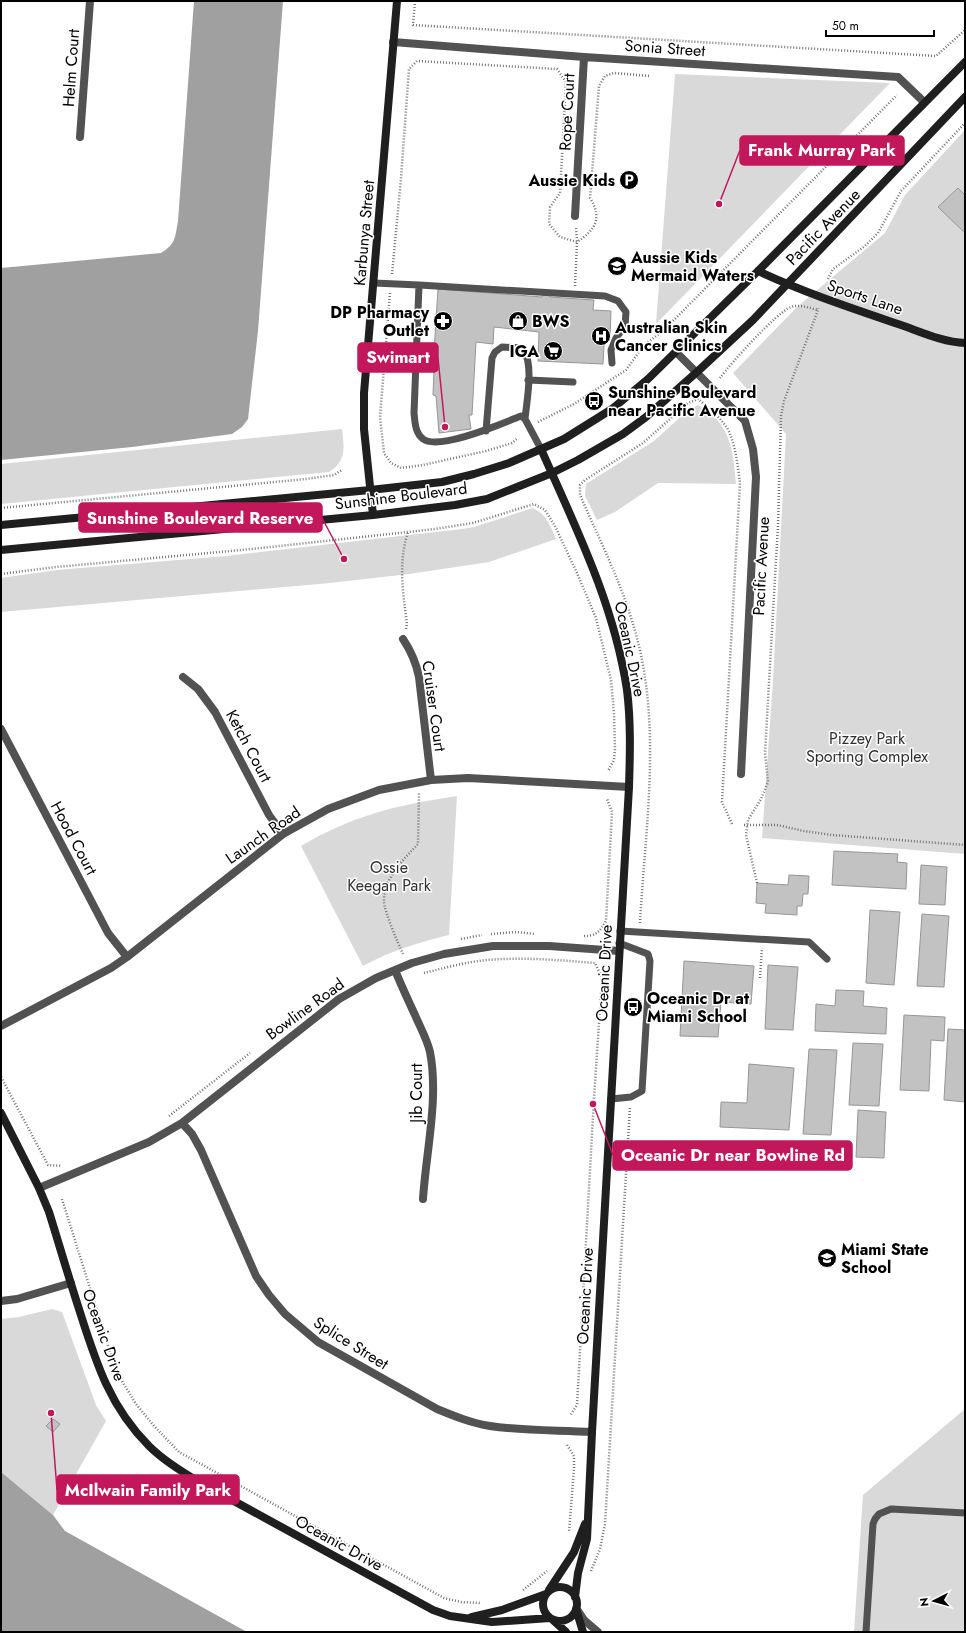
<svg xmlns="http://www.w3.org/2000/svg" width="966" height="1633" font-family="Jost,sans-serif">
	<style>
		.green { fill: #d9d9d9 }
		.water { fill: #a0a0a0 }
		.building { fill: #c2c2c2; stroke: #969696 }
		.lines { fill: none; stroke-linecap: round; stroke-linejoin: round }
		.path { stroke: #747474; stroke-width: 2.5; stroke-dasharray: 1 2; stroke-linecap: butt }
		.lane { stroke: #525252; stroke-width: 7 }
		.street { stroke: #525252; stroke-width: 8 }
		.secondary { stroke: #1f1f1f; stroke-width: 8 }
		.labels { text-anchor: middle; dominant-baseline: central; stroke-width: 3; stroke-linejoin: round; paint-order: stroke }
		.street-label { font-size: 16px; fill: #000; stroke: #fff }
		.poi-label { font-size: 16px; font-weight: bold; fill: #000; stroke: #fff; text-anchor: start }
		.park-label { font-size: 16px; fill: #303030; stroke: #fff }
		.leader { fill: none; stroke: #c2185b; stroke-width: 1.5 }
		.callout-dot { fill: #c2185b; stroke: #fff; stroke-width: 1.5 }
		.callout { fill: #c2185b; stroke: #c2185b; stroke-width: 1.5 }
		.callout-label { font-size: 17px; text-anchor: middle; font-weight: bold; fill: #fff }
	</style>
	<rect width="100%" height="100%" fill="#fff"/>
	<!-- green -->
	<path class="green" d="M675 74 890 83 656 324Z
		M965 130V854L762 838 773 680 786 434 733 373 797 307 885 233 905 195Z
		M698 405C731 423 733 450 736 484L658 483 615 512 597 520 585 496 586 484 654 441 686 412Z
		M342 429C344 447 347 461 329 472L1 504V464Z
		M533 508C547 515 550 525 556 539L489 562 409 574 330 583 1 612V578L57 570 226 556 462 529 474 527Z
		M457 796 449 935C420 942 390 951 363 966L301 846C353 815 398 805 457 796Z
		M52 1309 62 1312 96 1405 106 1421 53 1515 1 1472V1319L19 1317Z
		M965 1409V1632H854L863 1495Z"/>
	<!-- water -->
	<path class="water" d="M194 1H283L258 331 248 419 242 427 232 434 132 447 1 460V268L161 253C176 244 175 237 178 221Z
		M1 1472 53 1515 65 1531 247 1632H1Z"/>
	<!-- building -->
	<path class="building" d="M958 188 965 195V233L938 207Z
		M438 289 542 297 543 294H550V297L594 300 593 310 611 311 610 338 604 345 603 364 538 361 539 332 494 327 493 344 476 342 472 415H469L471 429 439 433 436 396 433 395 434 368H433Z
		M834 851 898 854 897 862 907 863 906 889 832 885Z
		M921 865 947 867 945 905 919 904Z
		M789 875 809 876 808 894H803L802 906H797V915L765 913 766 904 756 903 757 883 788 885Z
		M870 910 900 912 894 985 866 983Z
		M922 914 949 916 944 987 917 986Z
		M684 961 754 966 751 1004 721 1002 718 1037 680 1036Z
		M768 965 798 967 793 1030 765 1029Z
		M836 990 864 991 863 1006 887 1008 886 1034 815 1031 816 1004 835 1006Z
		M904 1015 945 1017 944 1041 931 1040 929 1091 900 1090Z
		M948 1029 965 1030V1102L944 1100Z
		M853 1043 883 1044 879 1106 849 1105Z
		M809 1049 837 1050 831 1135 803 1134Z
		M749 1064 794 1068 789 1130 720 1127 721 1102 747 1103Z
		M858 1110 886 1112 884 1158 856 1157Z
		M53 1419 60 1424 53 1432 46 1426Z"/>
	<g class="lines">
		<!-- path -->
		<path class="path" d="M415 1 413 25 936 56 965 30
			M392 274 401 178 409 69 417 61 557 69 566 82 560 193 550 207 549 224 560 237 577 242C595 230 603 219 590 198L599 86 605 76 614 73 650 76
			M828 279 833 269 865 246 878 233 901 191 965 123
			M575 286 577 242 576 227
			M390 293 380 417 384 453 391 463 401 468 423 465 486 451 512 443 518 438
			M720 378C731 363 776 313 791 307 800 304 809 308 818 310
			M538 422 574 404 626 370 644 345 663 331 897 95
			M1 508 306 479 334 475 342 470
			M1 574 56 567 252 549 435 529 473 523 534 504 545 510 555 526 577 573 596 618 611 680 614 713 615 749 614 760 608 771
			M406 629 407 624C403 593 398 563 408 532
			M744 825H777L804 831 832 835 965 845
			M757 883 746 835 748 820 761 799 768 782 765 753 778 525 781 416 784 401 818 310V308
			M640 923C645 830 661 734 638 642 625 590 601 543 580 495V485L585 480 643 443 688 403 698 399C708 407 726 422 730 434 736 449 738 467 740 483L722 802 732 824
			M491 934 516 932 535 934
			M584 936C597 936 600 931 606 921L612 812 607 799
			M461 939 482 935
			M403 954C398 943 384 911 384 901 384 878 403 860 418 844L419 793
			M424 973C444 968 466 962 487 960 523 957 559 960 595 963L602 978 594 1098 577 1405 570 1416
			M760 978 762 948
			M1 1077 48 1165 62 1166
			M169 1116 250 1053
			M62 1199 111 1355 122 1381 136 1404 154 1426 179 1452 444 1598 461 1602 480 1603
			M567 1445 574 1456V1468L569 1532
			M591 1571 600 1549 605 1524 630 1107
			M523 1590 547 1571"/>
		<!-- lane -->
		<path class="lane" d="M374 283 419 285 414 413C415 422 415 433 423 439 439 451 503 423 521 416L525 419 541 449
			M419 285 605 296 618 301 626 312 625 326 616 338 611 350 612 363
			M528 380 573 382
			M486 431 492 358 495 352 502 347 523 348C534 365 527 399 525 419
			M620 931 809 942 827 959
			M611 1099 631 1097 642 1091 650 961 648 954 619 943
			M866 1632 873 1524 875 1519 879 1514 891 1509 965 1513"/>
		<!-- street -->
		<path class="street" d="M393 42 584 57 898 77 924 102
			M80 137 90 1
			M575 216 584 57
			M676 352 745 421 753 449 756 477 741 774
			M403 639C411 651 416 662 419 677L431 780
			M183 677 198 689 215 712 269 815 283 834
			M1 729 108 933 127 957
			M395 970C401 985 408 1000 415 1015 420 1027 427 1039 430 1052 439 1098 426 1152 423 1199
			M1 1026 111 968 127 957 283 834 328 809 379 790 431 780 468 778 629 787
			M182 1123 192 1134 201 1150 256 1276 269 1295 285 1314 318 1342 437 1409C454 1416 471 1423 490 1426 523 1431 558 1430 592 1432
			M39 1188 149 1142 182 1123 339 999 376 978 412 963 444 954 493 946H549L619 951
			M1 1301 17 1299 71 1283
			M578 1611 584 1620 598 1632"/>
		<!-- secondary -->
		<path class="secondary" d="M758 271C803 292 851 308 898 324 919 331 942 342 965 343
			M541 449C576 528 614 604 627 690 631 722 630 755 629 787L592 1432 587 1539 578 1573 575 1597
			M373 515 364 429V393L397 1
			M1 525 370 490 442 482 474 474 509 463 564 439 612 409 648 379 758 271 965 62
			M1 550 373 515 455 505 487 499 552 473 578 460 623 434 646 417 697 372 753 320 965 97
			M1 1113 39 1188 49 1212C59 1244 68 1275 78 1306 95 1359 108 1405 149 1446 164 1461 182 1472 201 1483L433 1610 450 1616 492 1622 550 1618
			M543 1604a17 17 0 1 1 34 0a17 17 0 1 1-34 0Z
			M549 1590 574 1552 585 1524
			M576 1609 583 1632
			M472 1617 502 1610 546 1594
			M553 1620 566 1632"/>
	</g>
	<!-- icons -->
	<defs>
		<symbol id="parking-disc" viewBox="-11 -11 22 22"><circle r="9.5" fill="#000" stroke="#fff"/><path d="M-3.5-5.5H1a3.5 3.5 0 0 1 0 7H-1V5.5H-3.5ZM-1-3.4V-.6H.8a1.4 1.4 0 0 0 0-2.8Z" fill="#fff"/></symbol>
		<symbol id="school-disc" viewBox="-11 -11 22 22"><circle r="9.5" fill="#000" stroke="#fff"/><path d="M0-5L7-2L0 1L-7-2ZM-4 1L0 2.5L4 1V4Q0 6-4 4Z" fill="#fff"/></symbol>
		<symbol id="pharmacy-disc" viewBox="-11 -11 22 22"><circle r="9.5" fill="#000" stroke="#fff"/><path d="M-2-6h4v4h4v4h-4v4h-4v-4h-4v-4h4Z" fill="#fff"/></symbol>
		<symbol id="shop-disc" viewBox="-11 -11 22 22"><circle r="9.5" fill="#000" stroke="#fff"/><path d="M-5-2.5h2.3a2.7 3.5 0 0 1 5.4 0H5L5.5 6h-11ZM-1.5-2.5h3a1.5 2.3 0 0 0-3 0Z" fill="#fff"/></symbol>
		<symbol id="hospital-disc" viewBox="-11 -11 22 22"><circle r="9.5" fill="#000" stroke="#fff"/><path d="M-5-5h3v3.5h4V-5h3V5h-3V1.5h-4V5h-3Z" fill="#fff"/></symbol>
		<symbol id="supermarket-disc" viewBox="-11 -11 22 22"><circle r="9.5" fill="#000" stroke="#fff"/><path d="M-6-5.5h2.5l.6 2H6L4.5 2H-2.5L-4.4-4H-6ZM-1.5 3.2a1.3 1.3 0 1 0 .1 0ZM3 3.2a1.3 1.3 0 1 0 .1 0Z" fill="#fff"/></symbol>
		<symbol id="bus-disc" viewBox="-11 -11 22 22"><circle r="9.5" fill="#000" stroke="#fff"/><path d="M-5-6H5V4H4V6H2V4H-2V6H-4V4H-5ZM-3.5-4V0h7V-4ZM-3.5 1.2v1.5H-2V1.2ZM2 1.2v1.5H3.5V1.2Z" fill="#fff"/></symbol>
	</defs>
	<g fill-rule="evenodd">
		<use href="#parking-disc" x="618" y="169" width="22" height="22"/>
		<use href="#school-disc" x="606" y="255" width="22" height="22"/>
		<use href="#pharmacy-disc" x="432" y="310" width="22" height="22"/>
		<use href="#shop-disc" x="507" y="310" width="22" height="22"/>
		<use href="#hospital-disc" x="590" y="325" width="22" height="22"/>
		<use href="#supermarket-disc" x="542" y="340" width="22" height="22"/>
		<use href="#bus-disc" x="583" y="390" width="22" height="22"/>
		<use href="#bus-disc" x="622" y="996" width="22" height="22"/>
		<use href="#school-disc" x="816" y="1247" width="22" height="22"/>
	</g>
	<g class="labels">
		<!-- street labels -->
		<g class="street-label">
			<text transform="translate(665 48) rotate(4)">Sonia Street</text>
			<text transform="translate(71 68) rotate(-86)">Helm Court</text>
			<text transform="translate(567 112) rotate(-87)">Rope Court</text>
			<text transform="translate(823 227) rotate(-46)">Pacific Avenue</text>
			<text transform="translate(364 233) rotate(-85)">Karbunya Street</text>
			<text transform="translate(865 297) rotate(19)">Sports Lane</text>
			<text transform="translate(401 496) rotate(-7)">Sunshine Boulevard</text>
			<text transform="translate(761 566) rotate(-87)">Pacific Avenue</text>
			<text transform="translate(630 649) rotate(78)">Oceanic Drive</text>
			<text transform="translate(434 706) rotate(82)">Cruiser Court</text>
			<text transform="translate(249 746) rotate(62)">Ketch Court</text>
			<text transform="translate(263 835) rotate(-35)">Launch Road</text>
			<text transform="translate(74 838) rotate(62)">Hood Court</text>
			<text transform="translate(604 973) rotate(-87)">Oceanic Drive</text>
			<text transform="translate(305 1009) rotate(-36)">Bowline Road</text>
			<text transform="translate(416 1093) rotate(-90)">Jib Court</text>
			<text transform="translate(585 1296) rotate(-87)">Oceanic Drive</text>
			<text transform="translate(104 1335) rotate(70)">Oceanic Drive</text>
			<text transform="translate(351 1343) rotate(32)">Splice Street</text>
			<text transform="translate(339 1543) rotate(29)">Oceanic Drive</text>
		</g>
		<!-- poi labels -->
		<g class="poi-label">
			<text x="615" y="180" text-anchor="end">Aussie Kids</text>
			<text x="631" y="257">Aussie Kids<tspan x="631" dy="18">Mermaid Waters</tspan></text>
			<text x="429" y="312" text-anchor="end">DP Pharmacy<tspan x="429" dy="18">Outlet</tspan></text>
			<text x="532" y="321">BWS</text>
			<text x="615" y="327">Australian Skin<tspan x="615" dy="18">Cancer Clinics</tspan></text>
			<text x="539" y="351" text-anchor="end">IGA</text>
			<text x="608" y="392">Sunshine Boulevard<tspan x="608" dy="18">near Pacific Avenue</tspan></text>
			<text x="647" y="998">Oceanic Dr at<tspan x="647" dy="18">Miami School</tspan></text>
			<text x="841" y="1249">Miami State<tspan x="841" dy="18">School</tspan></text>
		</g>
		<!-- park labels -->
		<g class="park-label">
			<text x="867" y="738">Pizzey Park<tspan x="867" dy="18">Sporting Complex</tspan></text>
			<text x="389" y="867">Ossie<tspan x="389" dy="18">Keegan Park</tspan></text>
		</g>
	</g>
	<!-- callouts -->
	<path class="leader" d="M719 204L740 150M445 427L438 358M344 559L322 518M593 1104L613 1155M51 1413L57 1490"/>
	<g class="callout-dot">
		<circle cx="719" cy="204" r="4"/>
		<circle cx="445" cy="427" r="4"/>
		<circle cx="344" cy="559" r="4"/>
		<circle cx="593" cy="1104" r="4"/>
		<circle cx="51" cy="1413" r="4"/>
	</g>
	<g class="callout">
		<rect x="740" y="136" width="164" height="29" rx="4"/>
		<rect x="358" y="343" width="80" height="29" rx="4"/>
		<rect x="79" y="503" width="243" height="29" rx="4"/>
		<rect x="613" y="1141" width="239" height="29" rx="4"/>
		<rect x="57" y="1475" width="182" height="29" rx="4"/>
	</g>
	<g class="callout-label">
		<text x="822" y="156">Frank Murray Park</text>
		<text x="398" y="363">Swimart</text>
		<text x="200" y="524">Sunshine Boulevard Reserve</text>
		<text x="733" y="1161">Oceanic Dr near Bowline Rd</text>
		<text x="148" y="1496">McIlwain Family Park</text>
	</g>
	<!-- border -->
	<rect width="966" height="1633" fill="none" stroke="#000000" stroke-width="4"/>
	<!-- north arrow -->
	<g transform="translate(934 1601) rotate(264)" stroke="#ffffff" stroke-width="3" paint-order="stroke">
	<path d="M0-3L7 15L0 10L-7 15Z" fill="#000000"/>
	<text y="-6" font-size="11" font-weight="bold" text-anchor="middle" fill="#000000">N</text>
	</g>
	<!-- scale -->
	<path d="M826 30v6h108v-6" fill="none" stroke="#000000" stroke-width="2"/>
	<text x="832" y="30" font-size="12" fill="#000000" stroke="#ffffff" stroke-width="3" paint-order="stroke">50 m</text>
</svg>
